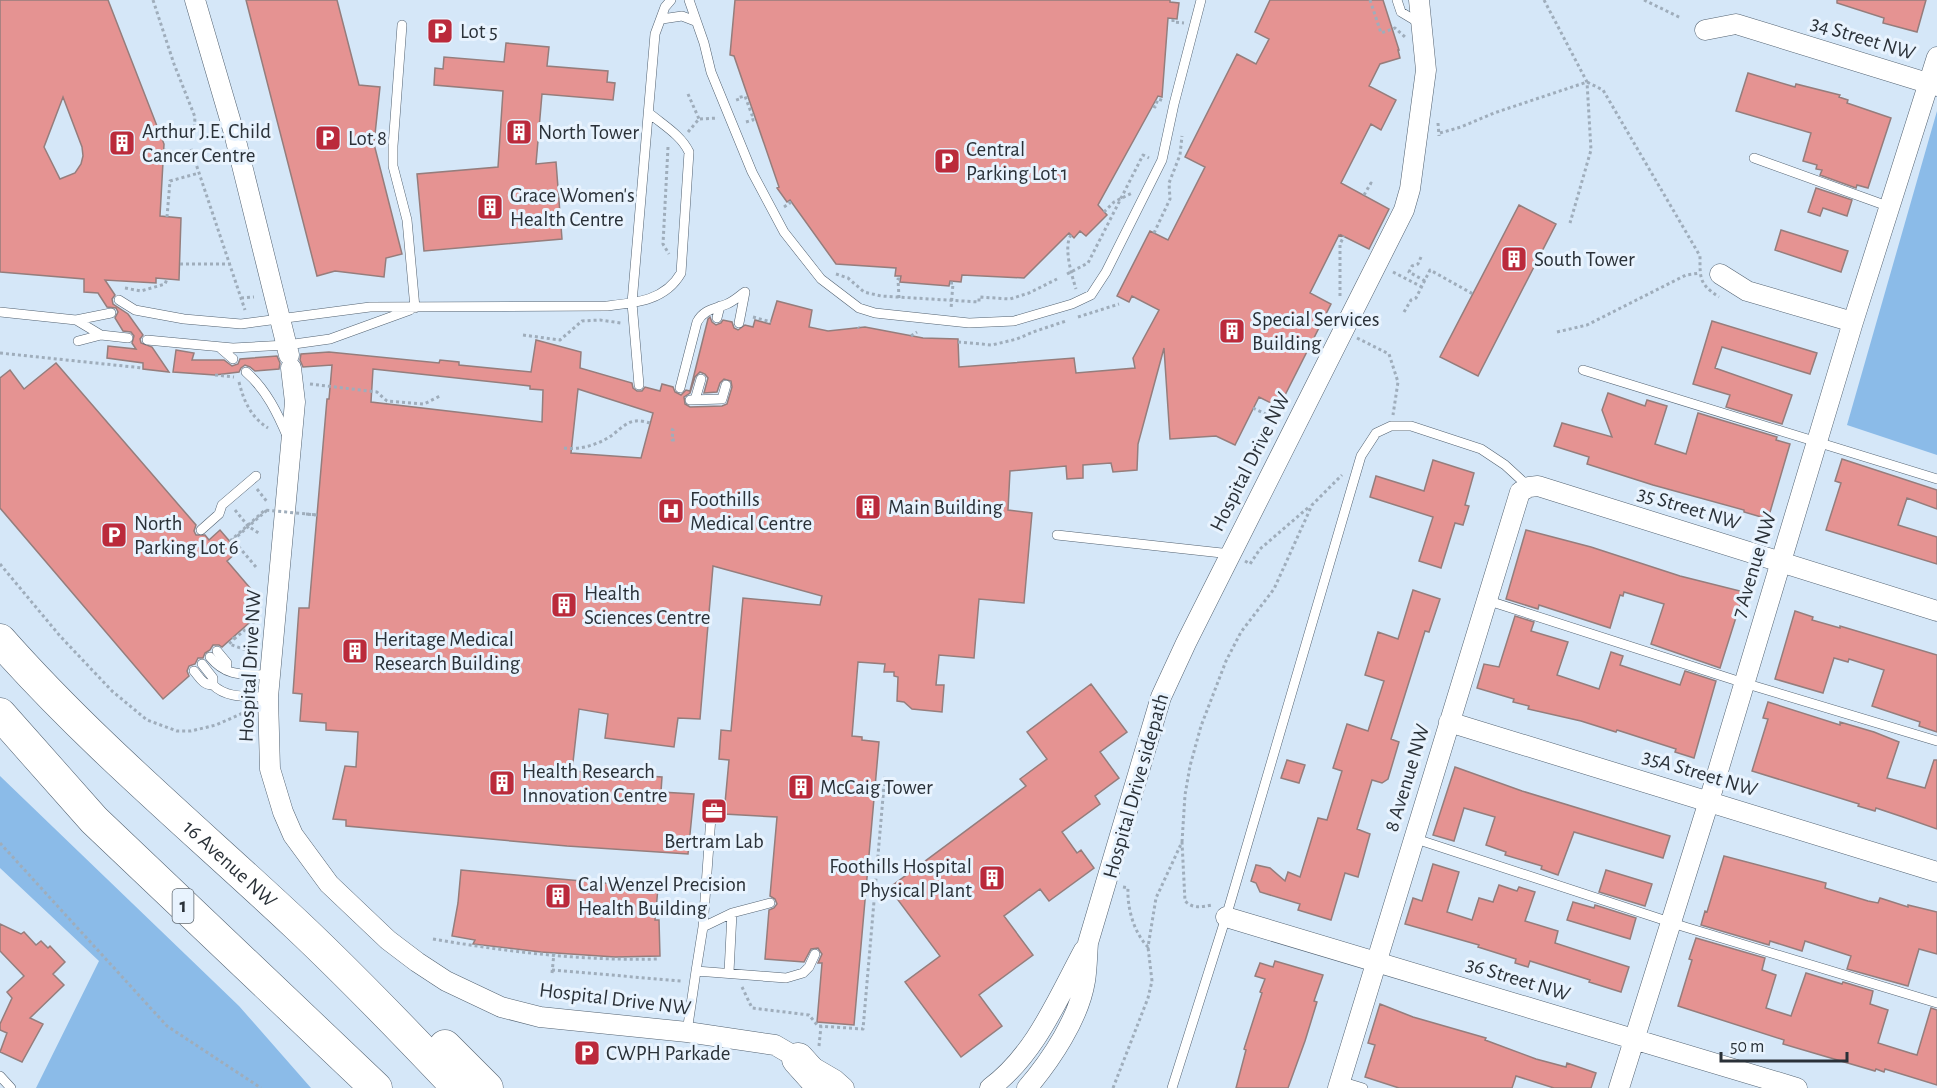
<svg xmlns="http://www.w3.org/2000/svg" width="1937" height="1088" font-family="'Alegreya Sans',sans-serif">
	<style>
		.green { fill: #8bbbe8 }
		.building { fill: #e59392; stroke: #957d7c; stroke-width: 1.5; fill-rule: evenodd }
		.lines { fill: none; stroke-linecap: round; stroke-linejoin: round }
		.service-casing { stroke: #536271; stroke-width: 10 }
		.minor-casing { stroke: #536271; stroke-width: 21 }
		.trunk-casing { stroke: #536271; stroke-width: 33 }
		.path { stroke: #9fadbb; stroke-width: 3; stroke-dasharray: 3 3; stroke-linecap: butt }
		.service { stroke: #fff; stroke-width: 9 }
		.minor { stroke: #fff; stroke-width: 20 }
		.trunk { stroke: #fff; stroke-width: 32 }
		.path-bridge { stroke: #9fadbb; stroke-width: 3; stroke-dasharray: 3 3; stroke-linecap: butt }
		.labels { text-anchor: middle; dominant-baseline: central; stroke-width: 6; stroke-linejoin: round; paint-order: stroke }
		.shield { fill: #e8f3fe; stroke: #636b73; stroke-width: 1.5 }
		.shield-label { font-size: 20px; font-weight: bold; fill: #2a3138 }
		.poi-label { font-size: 21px; fill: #2a3138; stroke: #e8f3fe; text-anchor: start }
		.street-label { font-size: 21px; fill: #2a3138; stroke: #e8f3fe }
	</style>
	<rect width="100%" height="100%" fill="#d5e7f8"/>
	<!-- green -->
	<path class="green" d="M1937 111V455L1847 425Z
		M0 776 239 1006 311 1088H36L99 961 0 868Z"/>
	<!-- building -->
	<path class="building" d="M0 0H108L164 144 160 216 181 218 179 280 156 278V283L105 280 115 295 112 299 113 304 128 314 143 335 140 339 141 343 152 347 169 372 143 369V363L107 358 108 346 136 349 132 343 134 336 131 332 123 331 115 318 118 312 116 308 107 307 98 293 84 292V279L0 272ZM63 97 82 147 83 156 81 164 75 173 60 179 44 147Z
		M246 0H337L359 85 380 87 374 144 402 254 386 258 384 277 335 271 317 276Z
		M735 0H1170V2L1179 3 1177 19 1168 18 1162 97 1158 96 1098 205 1107 215 1086 236 1080 231 1074 238 1069 233 1024 278 962 275 961 282 950 281 949 286 900 282 901 276H895L896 268 836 264 790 200 787 202 777 188 779 187 734 56 730 55Z
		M1270 0H1383L1399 50H1398L1400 58 1380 64 1369 86 1396 100 1381 130 1371 124 1341 183 1389 209 1369 249 1341 235V236L1339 235 1310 293 1331 304 1279 407 1259 397 1235 445 1216 436 1170 439 1164 348 1138 444 1137 470 1113 472 1111 463 1083 465V478L1067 479 1066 466 1010 471 1008 510 1032 513 1024 603 979 599 974 658 939 655 936 685H944L942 712 912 709 904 702 897 701 898 677 894 676V672H884L885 664 858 662 852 736 862 737V740L879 742 854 1025 817 1022 822 963H818L822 954 818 948 811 949 804 962 765 959 769 910 774 908 777 904 775 899 770 896 777 817 724 814 729 760 719 759 721 730 731 731 743 598 820 605 822 596 713 566 700 719 678 718 674 747 605 738 608 714 579 709 572 771 662 777 661 792 694 794 688 854 567 846 346 826V820L333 819 345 766 356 767 358 732 326 730V723L300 721 302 694 293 693 299 608H309L327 399H329L332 365 303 367 300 360 301 354 329 352 439 363 440 360 459 362V365L531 372 536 340 581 352 580 368 632 383 633 388 637 391H642L645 387 660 391 662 384 673 387 675 392 681 395 686 390 690 391 708 319 710 317 712 322 716 325 721 323 723 320 732 322 734 328 738 330 745 325 753 327 755 320 770 324 777 301 812 310 809 327 828 331 865 327 923 338 958 339 959 367 1074 358 1076 373 1135 368 1133 358 1159 310 1132 296 1129 302 1117 296 1150 231 1168 240 1205 167 1185 157 1237 54 1256 64 1269 39 1255 32ZM373 369 530 386V389L543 390 542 422 371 402ZM700 372 705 374 708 378 704 393 717 392 720 383 724 379 731 381 732 387 727 404 722 406 690 407 685 404 684 397 690 393 695 377ZM578 389 653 413 641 458 571 453Z
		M1837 0H1926L1917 32 1883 23 1884 18 1837 3Z
		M506 43 549 47 547 66 608 71 607 82 615 83 613 100 542 94 536 164 556 162 562 239 424 251 417 174 498 167 503 91 434 85 435 68 443 69 444 57 504 62Z
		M1748 73 1795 87 1796 84 1840 95 1839 97 1848 100 1847 103 1891 118 1868 188 1857 185 1856 188 1820 175 1822 170 1816 169 1817 165 1803 161 1811 133 1736 111Z
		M1816 188 1852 200 1847 216 1823 208 1820 216 1808 212Z
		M1519 205 1556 224 1478 376 1440 357Z
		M1781 230 1848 251 1841 272 1775 250Z
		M1712 321 1817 353 1810 374 1722 347 1715 368 1792 395 1782 424 1726 407 1730 395 1693 384Z
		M176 350 194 353 192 360H224L232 366 238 364 240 359 277 356 280 363 279 369 255 371 250 367 245 365 241 368 239 372 215 375 173 372Z
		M56 363 196 525 194 531 196 535H205L209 540 220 530 238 551 227 561 257 596 249 605 258 615 222 647 219 645H213L210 650 205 653 203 658H198L195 664 189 666 187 671 189 676 163 699 0 508V378L10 370 24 389Z
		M1608 393 1645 406 1647 400 1667 406 1655 444 1686 454 1698 413 1777 437 1776 440 1790 444 1768 519 1744 512V510L1653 485 1587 464 1589 457 1554 446 1562 423 1612 437 1602 410Z
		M1842 459 1937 490V509L1907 498 1898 525 1937 537V564L1826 530 1841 483 1835 481Z
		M1433 460 1474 473 1465 505 1469 506 1463 525 1455 523 1441 568 1419 561 1433 517 1370 497 1376 476 1424 491Z
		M1526 530 1591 547 1680 576 1744 592 1720 668 1651 644 1664 604 1624 592 1623 596 1620 595 1610 628 1539 605 1538 609 1506 599Z
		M1413 590 1440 599 1429 632 1425 631 1391 739 1399 742 1388 779 1382 783 1372 780 1357 829 1370 834 1358 877 1345 873 1331 920 1298 910 1300 904 1260 892 1256 883 1251 881 1256 865 1270 868 1285 881 1288 872 1300 877 1318 818 1327 820 1342 771 1333 768 1347 724 1368 731 1384 681 1365 675 1378 632 1398 639Z
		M1795 611 1813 617 1812 620 1840 628V626L1937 655V732L1919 726 1920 722 1872 706 1884 670 1849 659 1848 662 1834 658 1823 693 1775 679Z
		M1515 616 1534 622 1531 631 1568 642 1557 675 1599 689 1611 652 1623 656 1620 665 1680 685 1685 671 1716 681 1694 758 1675 752 1676 749 1617 730 1616 732 1581 721 1528 709 1529 706 1513 702 1514 699 1477 688 1484 664 1499 667Z
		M1091 684 1127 732 1100 752 1119 778 1095 796 1100 804 1062 832 1077 853 1081 850 1094 868 1049 901 1040 889 1004 916 1033 955 979 995 1002 1026 961 1057 905 982 940 956 889 888 1026 786 1020 779 1047 759 1027 732Z
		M1768 702 1840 725V722L1874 732 1899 742 1887 778 1925 788 1934 760H1937V829L1903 817 1876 808 1875 811 1858 806 1859 804 1752 771 1768 719 1763 718Z
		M1287 760 1305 765 1299 783 1281 778Z
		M1455 767 1522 791 1670 836 1663 858 1574 832 1558 875 1541 869 1542 866 1505 855 1506 852 1486 845 1495 817 1464 808 1454 841 1433 835Z
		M1724 856 1826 883 1825 888 1868 901 1878 903 1880 898 1908 907V905L1937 912V954L1919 949 1908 986 1847 969 1851 956 1805 941 1802 951 1770 941 1769 945 1701 925 1705 911 1707 912Z
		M1433 864 1459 872 1447 912 1472 920 1479 898 1493 902 1499 885 1517 891 1519 887 1535 892 1525 921 1558 931 1555 943 1629 967 1621 992 1589 982 1590 980 1530 961 1528 967 1515 963 1516 959 1478 947 1479 945 1405 924 1413 898 1422 901Z
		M461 870 658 888 655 920H659L660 956 615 957 541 952 473 944 475 940 452 936 458 903Z
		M1606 870 1652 884 1645 906 1599 892Z
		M1573 902 1594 908 1595 905 1636 918 1630 939 1567 920Z
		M0 924 21 934 24 932 36 945 41 941 48 948 50 946 65 962 53 974 64 985 30 1018 43 1024 22 1062 0 1052 7 1033 0 1030V1024L12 998 7 992 24 976 0 951Z
		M1696 938 1765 958 1762 970 1776 975 1766 1008 1791 1016 1806 973 1842 984 1843 982 1873 991 1870 1004 1888 1010 1878 1043 1910 1053 1917 1055 1931 1008 1937 1010V1085L1885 1069 1884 1072 1876 1069 1875 1071 1783 1044 1784 1040 1678 1006 1692 960 1689 959Z
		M1275 961 1323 975 1314 1001 1317 1002 1305 1041 1288 1088H1236L1246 1050 1244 1049 1262 993 1260 992 1265 979 1255 976 1260 963 1273 967Z
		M1380 1004 1413 1017 1486 1038 1485 1040 1536 1059 1566 1067 1567 1063 1596 1073 1591 1088H1554L1516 1076 1512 1088H1399L1365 1077 1375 1045 1368 1043Z"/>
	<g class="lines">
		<defs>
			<path id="service" d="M689 0 704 43 711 72 752 172 784 232 821 279 859 308 875 313 969 323 1014 321 1072 304 1091 295 1106 272 1162 160 1174 104 1201 0
				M1397 0 1401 12 1421 24
				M662 19 682 16 695 21
				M402 25 393 146V166L407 220 415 308
				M1754 158 1890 207
				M119 300 135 310 184 319 241 324 370 307 606 306C635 303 665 301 681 273L689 152C681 135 663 125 649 113
				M0 312 76 320 111 313
				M717 318 720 306
				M76 320 101 335
				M739 323 745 292
				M147 340 233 348 287 345 330 339 410 310
				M78 341 101 335 128 338
				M219 347 233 359
				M1583 370 1937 479
				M246 372C266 389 278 414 288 438
				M639 385 632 303 655 34 665 7 671 0
				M680 388 697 322C704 309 715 309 727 304 734 301 739 296 745 292
				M690 400 722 399 726 385
				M695 400 701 379
				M201 530 219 514 222 505 256 476
				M1057 535 1231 554
				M1486 600 1744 683 1937 741
				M217 651 227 663 226 670
				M210 657C227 678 245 674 270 675
				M202 664 213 678V685C227 699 249 696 268 697
				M194 671C200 678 203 685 213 685
				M1413 838 1685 927 1937 1003
				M703 927 712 803
				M696 971 703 927 732 913 770 903
				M729 972 732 913
				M687 1032 696 971 786 978 803 973 809 967 815 954
				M0 1076 11 1088
				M1340 1081 1363 1088
				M1172 1088 1226 917 1361 456 1376 433 1391 426H1411L1481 449 1505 465 1529 487"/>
			<path id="minor" d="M195 0 234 133 289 355
				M1705 30 1736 24 1937 86
				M1720 274 1747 291 1853 322
				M291 368 295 402 268 697 270 769 283 812 293 835 329 884 388 940 417 962 446 981 501 1007 540 1017 687 1032 775 1045 835 1080 844 1088
				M1449 722 1937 872
				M1226 917 1797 1088
				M990 1088C1035 1055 1058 998 1084 950
				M1027 1088C1051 1060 1079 1018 1085 981 1087 969 1087 956 1088 943L1161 697 1186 643 1404 210 1410 189 1426 70 1419 0
				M1338 1088 1520 492 1529 487 1538 486 1937 611
				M1619 1088 1709 801 1853 322 1937 57"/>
			<g id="trunk">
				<path id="s1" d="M0 640C91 743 198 832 298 926 353 978 406 1033 458 1088"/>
				<path d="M0 714 94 820 376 1088"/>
				<path d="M445 1046 487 1088"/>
				<path d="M798 1059 824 1088"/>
			</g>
		</defs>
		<!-- service casing -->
		<use href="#service" class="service-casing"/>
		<!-- minor casing -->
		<use href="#minor" class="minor-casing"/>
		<!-- trunk casing -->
		<use href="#trunk" class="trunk-casing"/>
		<!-- path -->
		<path class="path" d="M153 0 174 64 195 117 194 133
			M1370 0 1381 33 1395 28 1406 38
			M1544 0 1587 82 1591 150 1570 223
			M1644 0 1681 18
			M1173 19V22L1184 23
			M688 94 699 119
			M738 101 737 98 745 96 752 115 754 114
			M1153 106 1155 107 1158 99 1164 101
			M746 122 753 120 752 115
			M1438 123 1439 136
			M688 132 699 119 718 118
			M1440 133 1461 127 1494 113 1587 82 1603 90 1700 256C1700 278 1699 284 1719 297
			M668 147 663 244 669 254
			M191 149 245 310
			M164 150 193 156
			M1364 195 1371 183 1372 184
			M784 207 790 203 789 201
			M1104 212 1114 202 1132 193
			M167 217 170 181 199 173
			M1154 233 1170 199 1169 183 1180 155 1182 136
			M1071 235C1063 247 1072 276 1076 289
			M1421 257 1418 264 1412 266 1409 272 1425 281
			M180 264H231
			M1393 272 1422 287
			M836 274 848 278 864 292 881 296 979 302V297L1010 299 1029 293 1057 279
			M1067 274 1088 263 1143 155 1149 158
			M950 283H953L951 309
			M125 288 141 291 165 284 167 279
			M1340 296V244L1344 236
			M241 298 254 297
			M899 298 898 279H901
			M1404 312 1411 300 1416 298 1430 270 1473 294
			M753 317 771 322
			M1078 317 1119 304
			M858 327 859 328
			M1557 332 1587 325 1686 275 1700 273
			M523 335 560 340 582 321 600 320 621 323
			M911 336 917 332
			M1357 338 1389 354 1398 382 1393 415
			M958 342 992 345 1017 339 1033 332 1066 321
			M0 353 143 368
			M215 375 234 377
			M239 382C244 402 251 417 268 428
			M310 384 377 392 387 401 400 402 424 404 440 396
			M1253 408 1280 421
			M671 429 673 430 672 440H675
			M564 448C580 450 597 445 611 436 618 431 627 421 636 421 640 420 646 422 650 423
			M257 489 268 503
			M235 510 248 526 260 534
			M306 514 317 515
			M233 540 266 511H269
			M230 542 233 540 256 567
			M1245 561 1250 564 1260 549 1310 506
			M0 564 60 636 112 691 147 720 177 731H191L216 725 243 713 245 707
			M233 637 234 639 229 644 252 652
			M234 639 258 619
			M1182 842 1185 795 1190 766 1201 726 1226 661 1241 632 1274 589 1312 505 1342 475
			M0 843 167 1026 261 1088
			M1123 887 1128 888C1127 908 1134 933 1148 947L1156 898 1182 842 1185 901C1193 909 1201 907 1212 905
			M433 939C509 952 583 961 659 959
			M552 970 681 981
			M552 973 554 953
			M742 987 752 1008 809 1015 818 1026 863 1029 885 774
			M549 1000 550 989
			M819 1046 821 1026
			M1113 1088 1148 998 1152 981 1148 947"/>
		<!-- service -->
		<use href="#service" class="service"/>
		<!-- minor -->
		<use href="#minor" class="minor"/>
		<!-- trunk -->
		<use href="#trunk" class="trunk"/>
		<!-- path-bridge -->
		<path class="path-bridge" d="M230 541 265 510 317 515"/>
	</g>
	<!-- icons -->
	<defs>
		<symbol id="parking-square" viewBox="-11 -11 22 22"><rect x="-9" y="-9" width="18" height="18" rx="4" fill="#bb2a3b" stroke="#e8f3fe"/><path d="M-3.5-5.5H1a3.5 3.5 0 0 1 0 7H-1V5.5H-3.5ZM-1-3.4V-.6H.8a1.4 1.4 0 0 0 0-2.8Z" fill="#fff"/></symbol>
		<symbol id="building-square" viewBox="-11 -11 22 22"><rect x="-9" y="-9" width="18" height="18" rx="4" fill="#bb2a3b" stroke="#e8f3fe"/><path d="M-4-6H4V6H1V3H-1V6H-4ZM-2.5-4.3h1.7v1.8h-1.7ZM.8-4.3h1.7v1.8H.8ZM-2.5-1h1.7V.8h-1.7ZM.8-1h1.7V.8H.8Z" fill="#fff"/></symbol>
		<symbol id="hospital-square" viewBox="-11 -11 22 22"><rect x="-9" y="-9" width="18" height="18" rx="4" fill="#bb2a3b" stroke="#e8f3fe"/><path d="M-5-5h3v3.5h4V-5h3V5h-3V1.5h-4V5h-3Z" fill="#fff"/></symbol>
		<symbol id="office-square" viewBox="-11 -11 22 22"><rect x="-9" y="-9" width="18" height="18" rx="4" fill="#bb2a3b" stroke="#e8f3fe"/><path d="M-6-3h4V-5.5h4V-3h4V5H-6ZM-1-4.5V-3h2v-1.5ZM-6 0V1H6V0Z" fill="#fff"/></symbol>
	</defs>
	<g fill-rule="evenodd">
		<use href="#parking-square" x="425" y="16" width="30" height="30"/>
		<use href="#building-square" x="504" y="117" width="30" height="30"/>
		<use href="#parking-square" x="313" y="123" width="30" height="30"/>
		<use href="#building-square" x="107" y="128" width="30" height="30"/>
		<use href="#parking-square" x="932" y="146" width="30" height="30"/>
		<use href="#building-square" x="475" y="192" width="30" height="30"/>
		<use href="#building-square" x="1499" y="244" width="30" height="30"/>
		<use href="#building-square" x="1217" y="316" width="30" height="30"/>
		<use href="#building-square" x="853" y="492" width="30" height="30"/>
		<use href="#hospital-square" x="656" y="496" width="30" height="30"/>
		<use href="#parking-square" x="99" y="520" width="30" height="30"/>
		<use href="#building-square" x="549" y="590" width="30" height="30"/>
		<use href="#building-square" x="340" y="636" width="30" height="30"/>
		<use href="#building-square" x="487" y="768" width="30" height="30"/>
		<use href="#building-square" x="786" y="772" width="30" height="30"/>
		<use href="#office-square" x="699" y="796" width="30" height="30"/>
		<use href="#building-square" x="977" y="863" width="30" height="30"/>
		<use href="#building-square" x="543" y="881" width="30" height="30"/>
		<use href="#parking-square" x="572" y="1038" width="30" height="30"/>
	</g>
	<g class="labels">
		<!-- shield labels -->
		<rect class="shield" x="172.5" y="889" width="21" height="34" rx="4.5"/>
		<g class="shield-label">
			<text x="183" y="906">1</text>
		</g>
		<!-- poi labels -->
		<g class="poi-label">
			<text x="460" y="31">Lot 5</text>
			<text x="142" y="131">Arthur J.E. Child<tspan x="142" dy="24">Cancer Centre</tspan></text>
			<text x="538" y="132">North Tower</text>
			<text x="348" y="138">Lot 8</text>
			<text x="966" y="149">Central<tspan x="966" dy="24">Parking Lot 1</tspan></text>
			<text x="510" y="195">Grace Women's<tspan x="510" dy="24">Health Centre</tspan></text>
			<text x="1534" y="259">South Tower</text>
			<text x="1252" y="319">Special Services<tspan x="1252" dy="24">Building</tspan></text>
			<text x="690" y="499">Foothills<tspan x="690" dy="24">Medical Centre</tspan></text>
			<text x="888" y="507">Main Building</text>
			<text x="134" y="523">North<tspan x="134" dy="24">Parking Lot 6</tspan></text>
			<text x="584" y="593">Health<tspan x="584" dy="24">Sciences Centre</tspan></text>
			<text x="374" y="639">Heritage Medical<tspan x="374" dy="24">Research Building</tspan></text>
			<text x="522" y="771">Health Research<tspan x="522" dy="24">Innovation Centre</tspan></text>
			<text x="820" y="787">McCaig Tower</text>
			<text x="714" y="841" text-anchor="middle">Bertram Lab</text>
			<text x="972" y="866" text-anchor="end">Foothills Hospital<tspan x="972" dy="24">Physical Plant</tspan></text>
			<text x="578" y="884">Cal Wenzel Precision<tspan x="578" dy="24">Health Building</tspan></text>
			<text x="606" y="1053">CWPH Parkade</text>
		</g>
		<!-- street labels -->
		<g class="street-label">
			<text transform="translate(1863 38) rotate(17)">34 Street NW</text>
			<text transform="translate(1250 462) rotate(-63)">Hospital Drive NW</text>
			<text transform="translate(1689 508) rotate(17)">35 Street NW</text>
			<text transform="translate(1754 565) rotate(-73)">7 Avenue NW</text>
			<text transform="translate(250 666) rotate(-87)">Hospital Drive NW</text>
			<text transform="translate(1700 773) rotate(17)">35A Street NW</text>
			<text transform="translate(1407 778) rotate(-73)">8 Avenue NW</text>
			<text transform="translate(1136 786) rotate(-74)">Hospital Drive sidepath</text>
			<text stroke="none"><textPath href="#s1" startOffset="321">16 Avenue NW</textPath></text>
			<text transform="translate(1518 979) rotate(17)">36 Street NW</text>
			<text transform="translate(615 999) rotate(7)">Hospital Drive NW</text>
		</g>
	</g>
	<!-- scale -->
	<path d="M1721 1052v9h126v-9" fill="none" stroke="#2a3138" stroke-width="3"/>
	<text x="1730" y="1052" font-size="18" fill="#2a3138" stroke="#e8f3fe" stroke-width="4.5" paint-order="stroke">50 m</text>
</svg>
